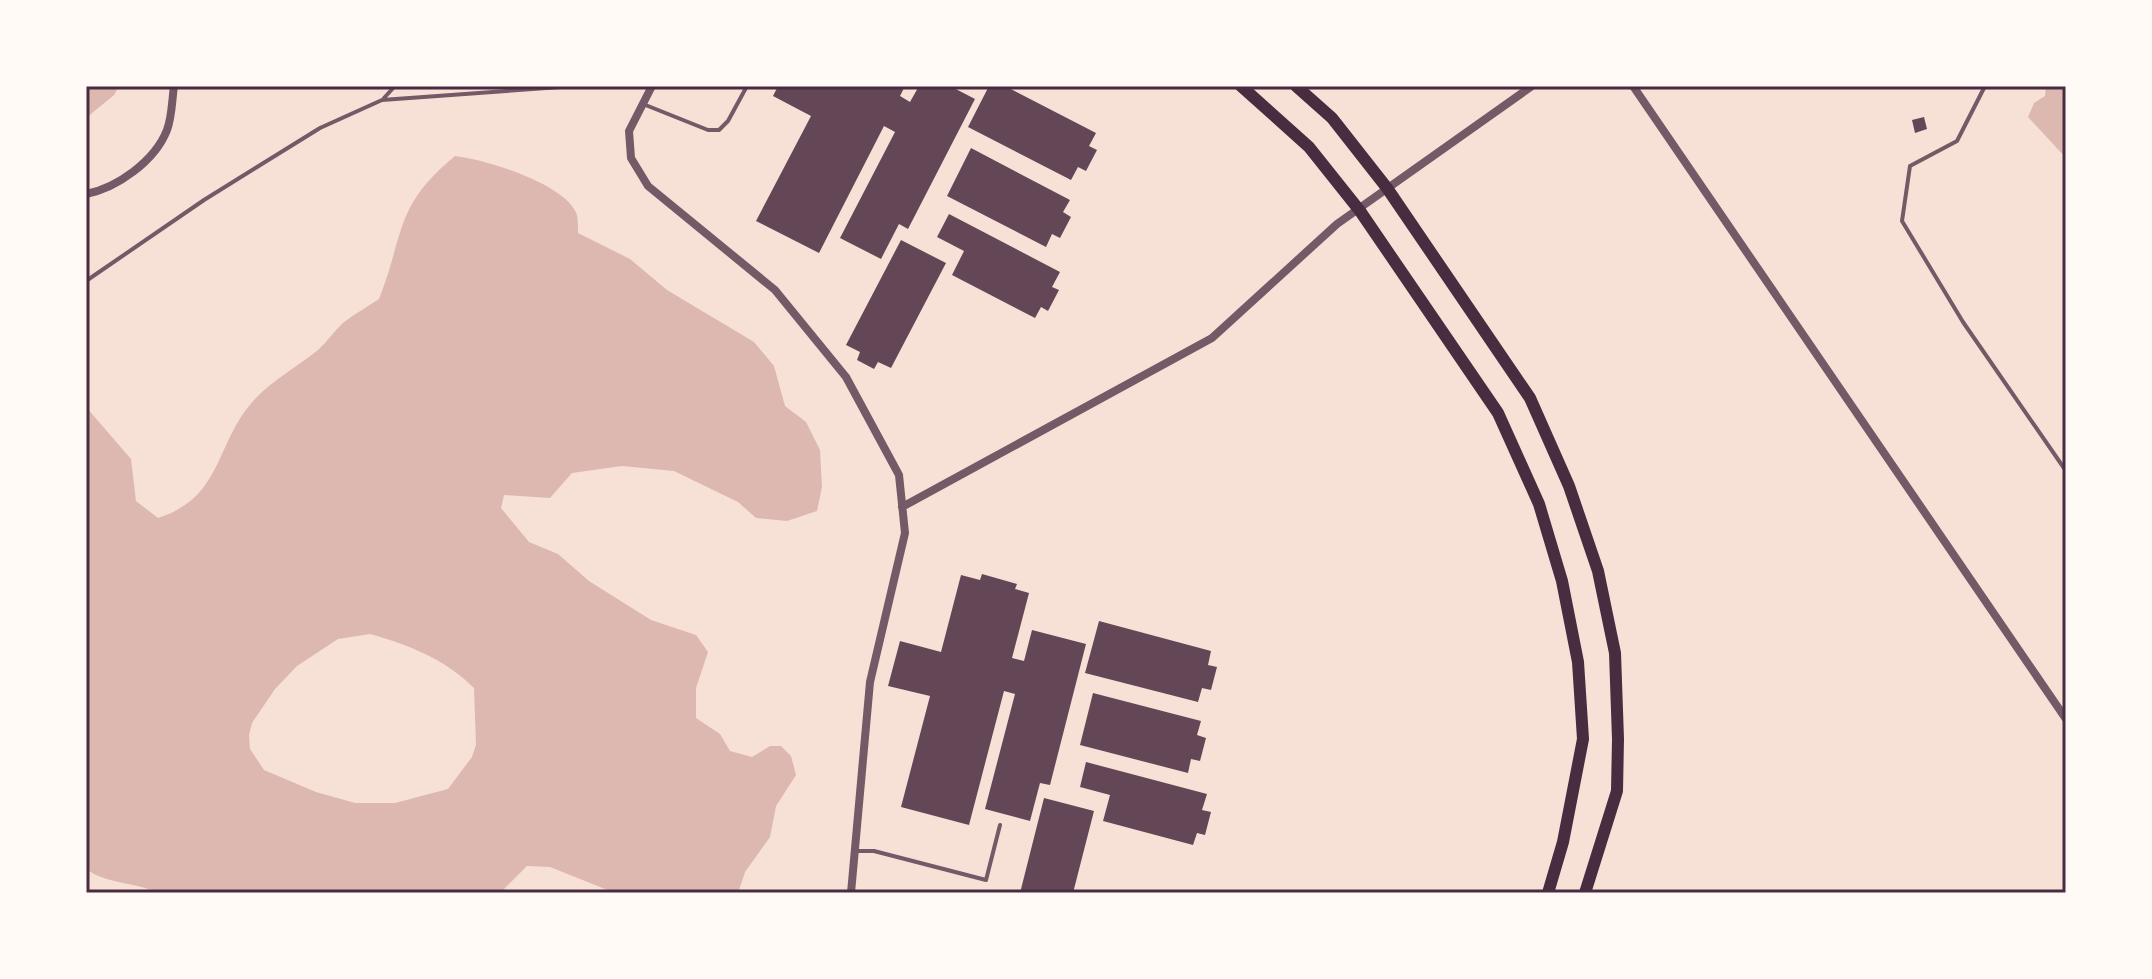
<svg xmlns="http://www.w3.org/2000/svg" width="2152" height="979" font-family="'PT Serif',serif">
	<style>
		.water { fill: #dcb8b0; fill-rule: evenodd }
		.building { fill: #644757 }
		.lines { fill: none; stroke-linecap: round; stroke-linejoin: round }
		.service { stroke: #755966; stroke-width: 4 }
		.minor { stroke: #755966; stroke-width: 8 }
		.secondary { stroke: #4a2c40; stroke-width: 12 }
		.neatline { fill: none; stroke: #4a2c40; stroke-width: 3 }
	</style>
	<rect width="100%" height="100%" fill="#f7e1d7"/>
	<!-- water -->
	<path class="water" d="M86 86H119L114 95 86 118Z
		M2046 86H2066V158L2028 117 2034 103 2045 96Z
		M455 156C484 159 567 184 577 215 578 220 578 228 578 233L630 259 667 290 754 342 774 366 785 406 806 422 820 450 822 487 817 511 787 521 756 518 738 502 674 471 622 466 572 473 550 498 504 495 501 508 529 542 558 554 589 581 651 620 696 635 708 652 696 688V718L720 734 730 751 752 757 770 746H781L791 756 796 775 776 806 770 837 745 872 738 893H615L550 867 527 866 500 893H159C135 882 106 884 86 869V407L131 459 136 501 158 518C224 497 214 443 255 399 273 380 298 366 318 350 327 342 334 331 343 323 354 314 367 307 379 299 405 233 394 206 455 156ZM370 634C409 645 445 659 474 688L476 745 472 757 448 789 395 803H355L316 792 264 770 250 749 249 735 252 723 275 689 297 666 338 639Z"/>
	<!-- building -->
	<path class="building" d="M778 86H905L900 96 910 102 919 86H950L975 99 908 229 899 224 881 259 840 238 895 132 884 126 819 253 756 221 811 116 773 96Z
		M989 86H1005L1096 133 1089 146 1097 150 1086 171 1078 167 1071 180 968 127Z
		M1924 117 1927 129 1915 133 1912 120Z
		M971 148 1070 200 1063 212 1071 217 1060 238 1052 234 1046 247 947 196Z
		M949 214 1060 272 1052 287 1059 290 1048 311 1041 307 1035 318 952 275 964 251 937 237Z
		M901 240 946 263 891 368 878 362 874 369 857 360 860 352 846 345Z
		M982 574 1017 584 1015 589 1029 593 1012 658 1024 661 1032 630 1086 644 1050 785 1040 783 1030 821 985 809 1015 694 1004 691 969 825 901 807 930 696 888 686 900 641 941 652 961 575 980 580Z
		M1099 621 1211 651 1208 665 1217 667 1211 690 1202 688 1198 702 1085 673Z
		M1093 693 1201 721 1197 735 1206 738 1200 761 1191 759 1188 773 1080 745Z
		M1086 762 1207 794 1202 810 1211 812 1205 835 1197 833 1193 845 1103 821 1110 795 1080 787Z
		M1044 798 1094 811 1073 893H1020Z"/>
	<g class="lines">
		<!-- service -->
		<path class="service" d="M1985 86 1957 141 1910 166 1902 221 1963 322 2066 471
			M384 98 395 86
			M643 104 708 130H719L728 121 747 86
			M86 281 204 200 320 128 382 100 575 86
			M855 851H874L986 880 1000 825"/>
		<!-- minor -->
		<path class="minor" d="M652 86 629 131 631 158 648 186 775 290 846 377 899 475 905 533 870 682 851 893
			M1633 86 2066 719
			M86 194C117 188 155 161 167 130 172 117 172 100 174 86
			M902 507 1212 338 1337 224 1532 86"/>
		<!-- secondary -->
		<path class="secondary" d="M1241 86 1309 147 1360 211 1498 413 1539 504 1562 581 1578 662 1583 739 1563 842 1548 893
			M1296 86 1332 118 1387 188 1530 398 1569 486 1598 571 1615 653 1618 739 1617 791 1585 893"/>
	</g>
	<!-- border -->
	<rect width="2152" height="979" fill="none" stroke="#fffaf5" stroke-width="176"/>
	<rect x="88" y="88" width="1976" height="803" class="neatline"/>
</svg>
